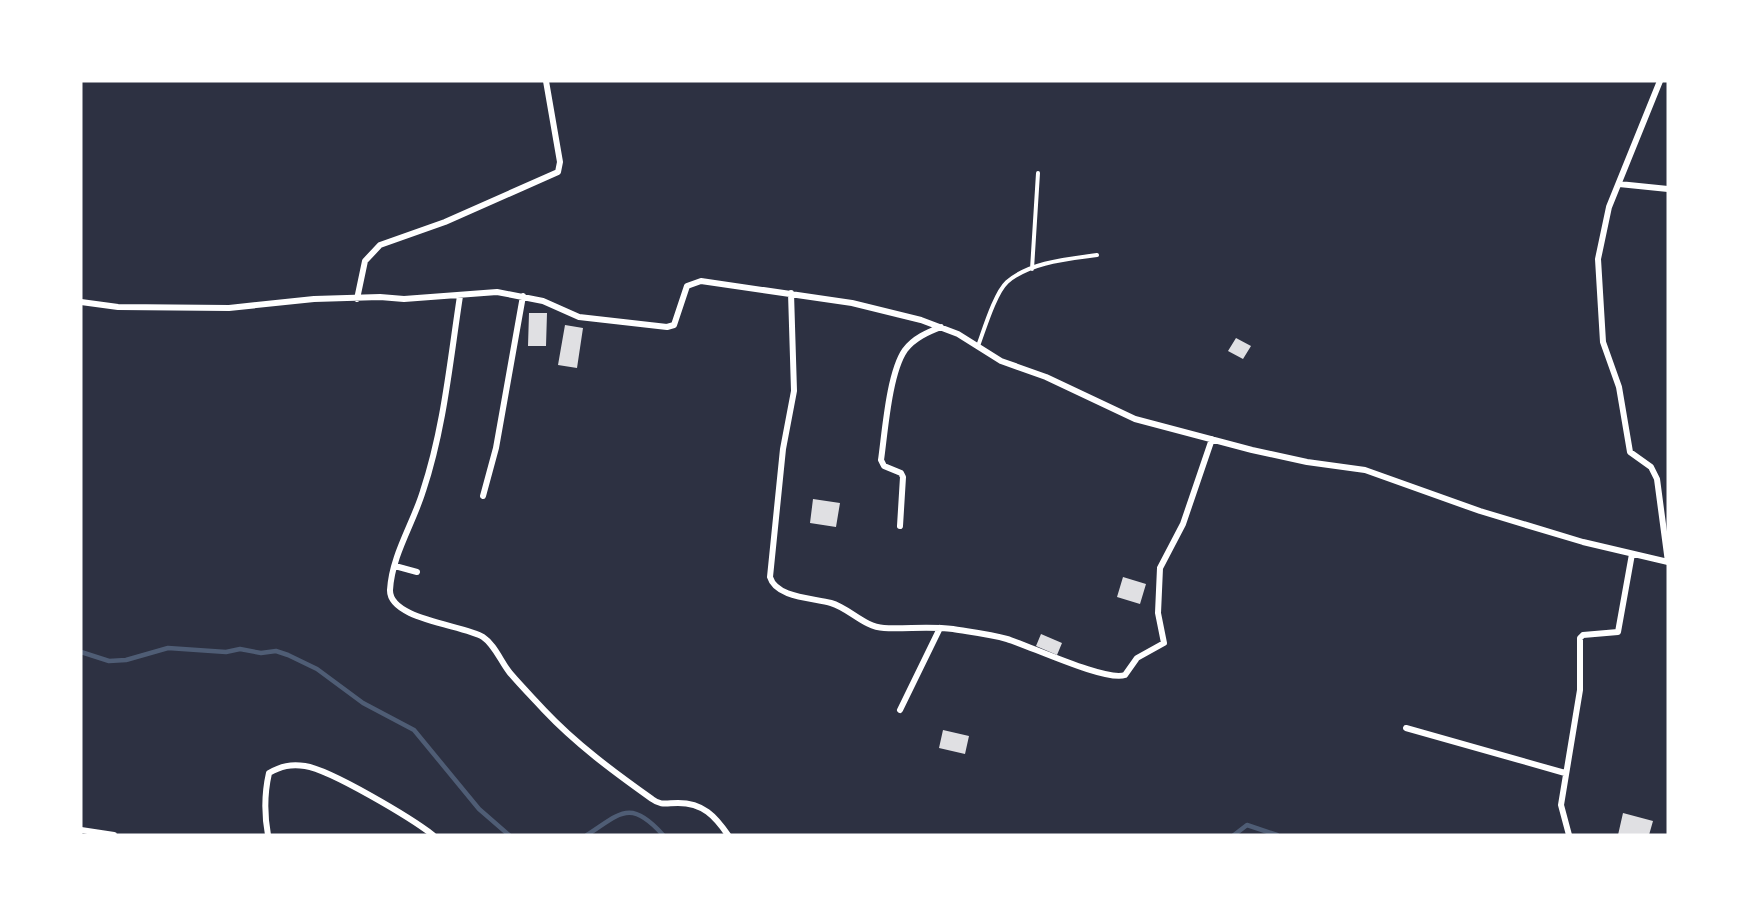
<svg xmlns="http://www.w3.org/2000/svg" width="1749" height="916" font-family="'Public Sans',sans-serif">
	<style>
		.lines { fill: none; stroke-linecap: round; stroke-linejoin: round }
		.stream { stroke: #4f5d75; stroke-width: 4.5 }
		.building { fill: #e0e0e3 }
		.service { stroke: #fff; stroke-width: 4 }
		.minor { stroke: #fff; stroke-width: 6 }
	</style>
	<rect width="100%" height="100%" fill="#2d3142"/>
	<g class="lines">
		<!-- stream -->
		<path class="stream" d="M81 652 109 661 126 660 168 648 226 652 240 649 261 653 276 651 288 655 317 669 363 703 414 730 479 809 509 835
			M587 835C620 814 630 798 663 835
			M1234 835 1247 825 1277 835"/>
	</g>
	<!-- building -->
	<path class="building" d="M529 313H547L546 346H528Z
		M565 325 583 328 577 368 558 365Z
		M1236 338 1251 346 1243 359 1228 351Z
		M813 499 840 503 836 527 810 523Z
		M1123 577 1146 584 1140 604 1117 597Z
		M1041 634 1062 643 1057 655 1036 646Z
		M943 730 969 736 965 754 939 748Z
		M1623 813 1653 821 1649 835H1618Z"/>
	<g class="lines">
		<!-- service -->
		<path class="service" d="M1032 269 1038 173
			M978 346C984 330 995 293 1007 282 1030 262 1068 259 1097 255"/>
		<!-- minor -->
		<path class="minor" d="M1660 81 1609 207 1598 259 1603 342 1619 387 1630 452 1651 467 1657 479 1668 562
			M1619 184 1668 189
			M791 293 794 391 783 449 770 577C776 598 814 598 831 603 849 608 864 627 884 628 907 629 930 626 953 629 971 632 990 634 1007 639 1030 646 1106 682 1125 675L1137 658 1164 643 1158 613 1160 568 1183 524 1212 439
			M460 296C450 361 444 428 423 491 413 524 392 555 390 590 389 620 465 625 483 637 495 645 501 662 510 673 521 686 533 698 544 710 576 744 614 772 652 799 661 806 667 803 678 803 703 803 715 816 728 835
			M357 299 365 261 380 245 445 222 558 172 560 162 546 81
			M81 302 118 307 229 308 314 299 380 297 404 299 497 292 543 301 579 317 667 327 674 325 687 286 701 281 852 303 921 320 958 334 1001 361 1046 377 1135 419 1252 450 1307 462 1365 470 1480 511 1583 542 1668 562
			M483 496 496 448 523 296
			M900 526 903 477 901 473 884 466 881 460C885 432 889 373 905 350 914 338 928 332 941 327
			M395 566 417 572
			M900 710 940 628
			M1406 728 1565 773
			M81 830 114 835
			M268 835C264 813 264 795 269 773 281 766 291 764 305 766 331 770 411 818 433 835
			M1569 835 1561 805 1580 690V638L1583 635 1618 632 1632 554"/>
	</g>
	<!-- border -->
	<rect width="1749" height="916" fill="none" stroke="#ffffff" stroke-width="165"/>
</svg>
